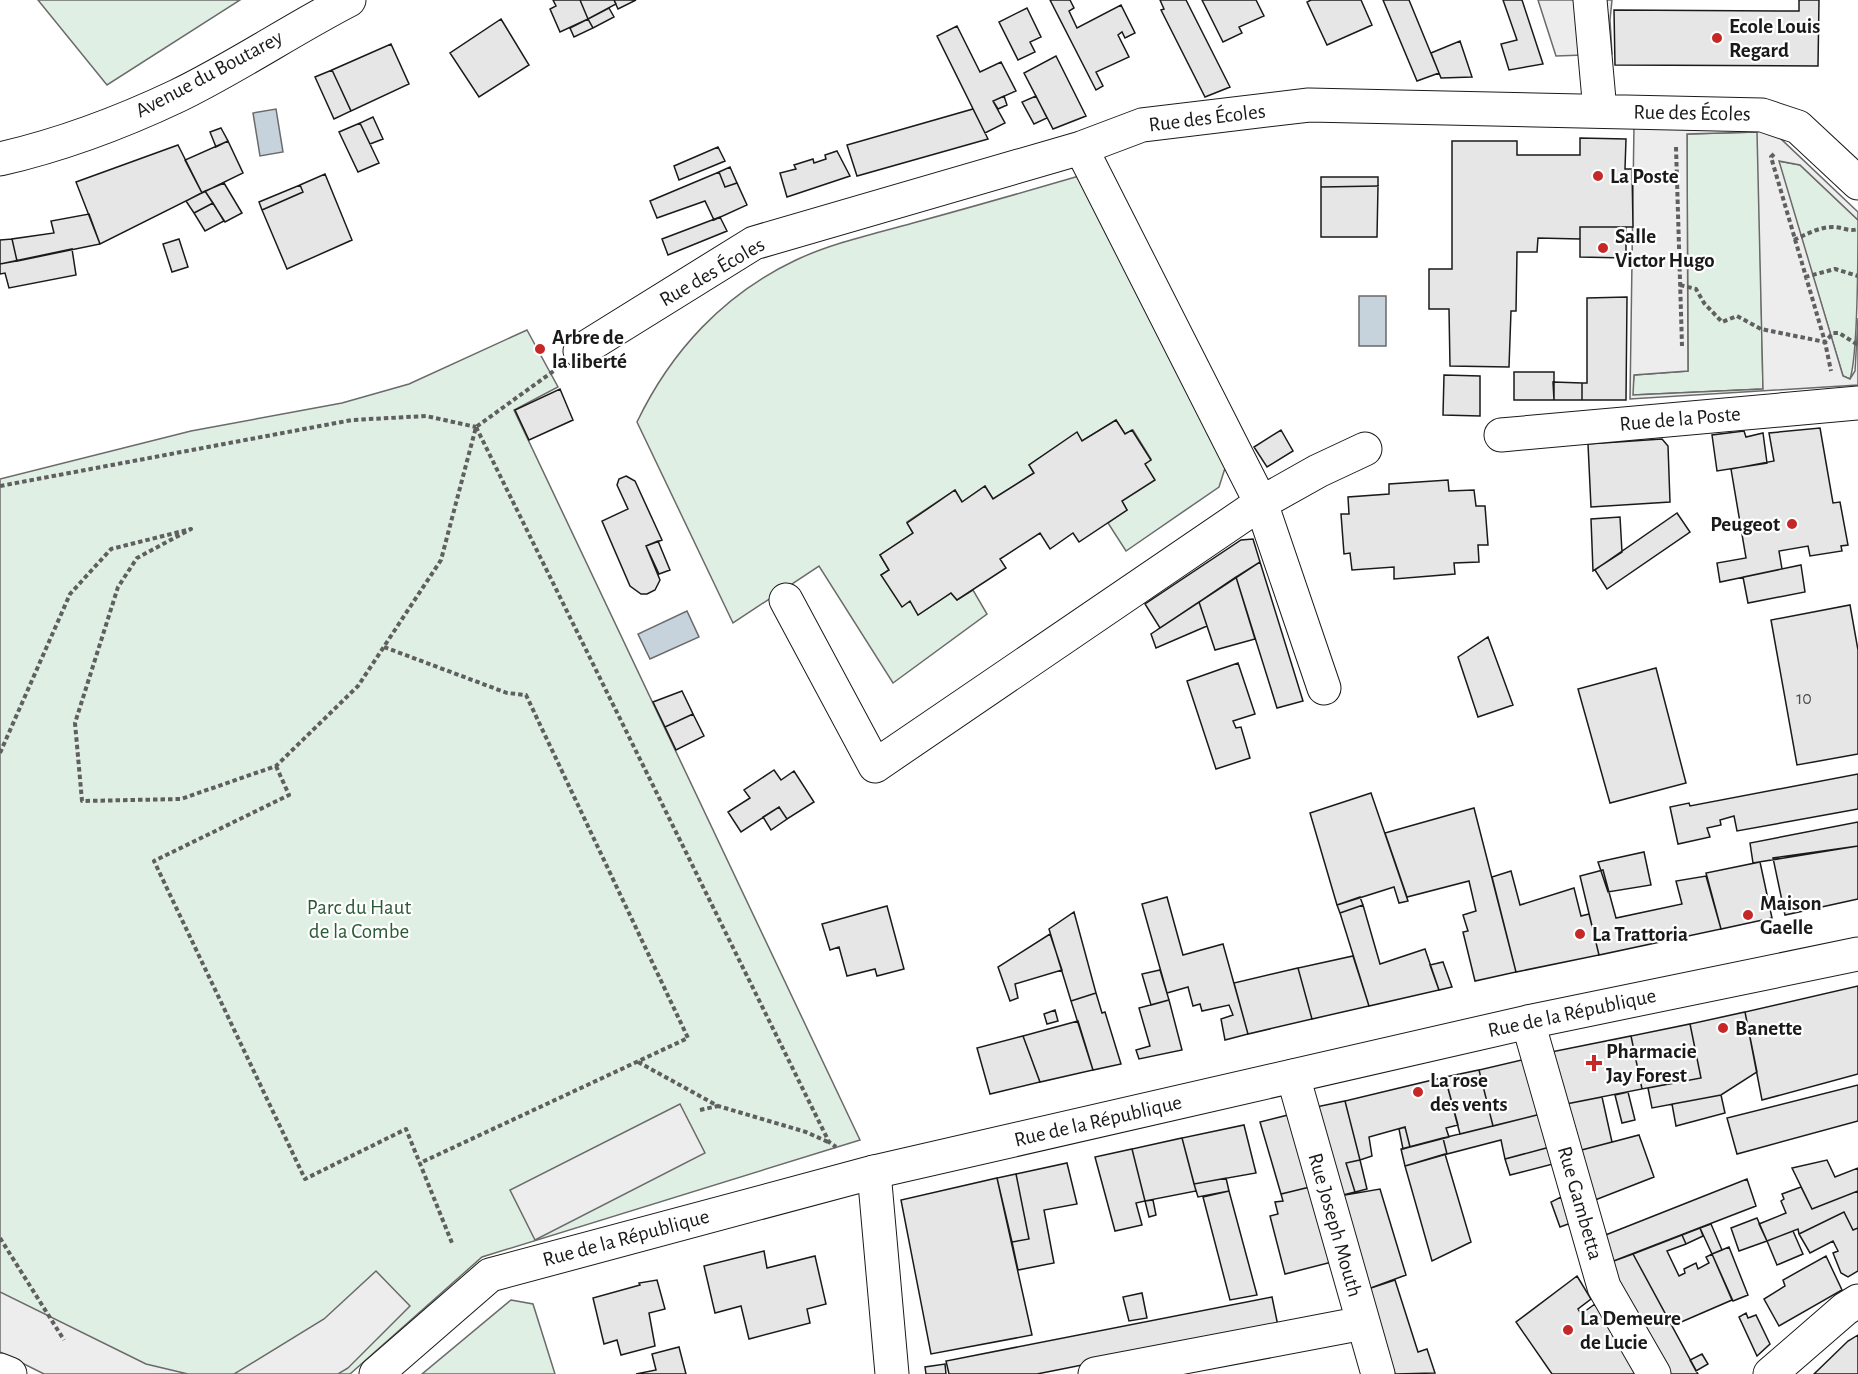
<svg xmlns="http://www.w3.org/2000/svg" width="1858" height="1374" font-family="'Alegreya Sans',sans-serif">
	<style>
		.green { fill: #e0efe3; stroke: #6a6a6a; stroke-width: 1.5 }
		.parking { fill: #ededed; stroke: #6a6a6a; stroke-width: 1.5; fill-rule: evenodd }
		.water { fill: #c6d2dc; stroke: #6a6a6a; stroke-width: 1.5 }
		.building { fill: #e6e6e6; stroke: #1a1a1a; stroke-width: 1.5 }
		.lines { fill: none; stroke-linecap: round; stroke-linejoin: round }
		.minor-casing { stroke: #1a1a1a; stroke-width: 35 }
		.major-casing { stroke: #1a1a1a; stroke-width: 35 }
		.path { stroke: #5f5f5f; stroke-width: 4; stroke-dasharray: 4.5 3; stroke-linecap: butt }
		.minor { stroke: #fff; stroke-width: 33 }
		.major { stroke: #fff; stroke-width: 33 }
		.poi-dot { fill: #c62828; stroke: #fff; stroke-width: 2 }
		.labels { text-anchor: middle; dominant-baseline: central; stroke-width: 4.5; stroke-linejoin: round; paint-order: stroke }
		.number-label { font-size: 18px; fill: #4d4d4d }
		.poi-label { font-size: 21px; font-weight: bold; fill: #1a1a1a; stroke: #fff; text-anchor: start }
		.street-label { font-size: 21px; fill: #1a1a1a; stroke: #fff }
		.park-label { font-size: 21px; fill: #2b5a34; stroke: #fff }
	</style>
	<rect width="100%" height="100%" fill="#fff"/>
	<!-- green -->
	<path class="green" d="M38 0H240L107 85Z
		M1758 132 1763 389 1632 395 1634 375 1688 371 1687 134Z
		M1778 161 1800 165 1858 220C1858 252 1858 355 1850 379L1843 376Z
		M1079 176 1226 465 1219 487 1126 551 1108 523 1127 510 1122 501 1145 464 1151 459 1133 430 1125 434 1116 420 1082 441 1077 433 1029 465 1034 473 993 499 985 486 962 502 955 490 907 522 913 533 880 555 889 570 881 575 910 601 918 615 951 593 957 600 973 590 987 614 893 683 819 566 733 623 637 422C671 351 724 294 796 260 832 243 874 234 913 223 968 208 1024 192 1079 176Z
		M527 330 558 387 514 410 860 1140 482 1257 350 1374H51L0 1348V479L191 431 342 403 409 384Z
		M511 1300 533 1304 555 1374H422Z"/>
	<!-- parking -->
	<path class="parking" d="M1538 0H1612L1610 20 1612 54 1556 56Z
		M1761 120 1858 212V220L1800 165 1779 161 1843 376 1850 379 1855 371 1858 318V385L1630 399 1634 124ZM1757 132 1763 389 1633 395 1634 375 1688 371 1687 134Z
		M680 1104 705 1153 535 1240 510 1190Z
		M376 1271 410 1306 348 1368 338 1374H234L324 1319Z
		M0 1292 146 1364 188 1374H44L0 1352Z"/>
	<!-- water -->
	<path class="water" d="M276 109 283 152 260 156 253 113Z
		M1359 296H1386V346H1359Z
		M687 611 699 637 650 659 638 634Z"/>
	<!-- building -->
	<path class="building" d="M553 0H580L588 19 560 32 550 9 556 6Z
		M580 0H614L616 4 588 19Z
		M614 0H636L618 9Z
		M1050 0H1070L1074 8 1069 11 1077 28 1121 5 1135 33 1125 38 1122 32 1118 35 1129 57 1096 72 1103 86 1096 90Z
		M1160 0H1186L1230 87 1205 97 1161 10 1164 9Z
		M1202 0H1256L1264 16 1239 27 1242 33 1223 42Z
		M1311 0H1361L1372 25 1327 45 1307 2Z
		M1383 0H1409L1439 73 1417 81Z
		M1503 0H1522L1543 64 1509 70 1501 44 1517 40Z
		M1799 0H1819L1818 66 1615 65 1614 10 1799 11Z
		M609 8 614 17 593 28 588 19Z
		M1027 8 1041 37 1030 42 1035 52 1018 60 999 22Z
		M501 19 529 65 479 97 450 53Z
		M588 19 593 28 574 37 570 28Z
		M957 26 980 72 1001 62 1016 91 993 101 1005 123 985 133 937 36Z
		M1460 41 1472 77 1441 78 1431 53Z
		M391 44 409 84 351 111 332 70Z
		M1056 56 1086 116 1053 129 1024 73Z
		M332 70 351 111 334 119 315 77Z
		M1004 96 1007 105 998 109 993 101Z
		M1036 96 1047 118 1034 124 1022 102Z
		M973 109 988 139 857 176 847 145Z
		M373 117 383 139 370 144 360 123Z
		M360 123 379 163 358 172 339 132Z
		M221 128 228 141 216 147 210 132Z
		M1580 138 1626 139 1625 169H1632L1633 227H1626V258L1580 257V239L1538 238 1537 252H1517L1516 311H1511L1509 367 1450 366 1449 309H1429V269H1452V141H1517V155H1580Z
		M228 141 243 173 202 193 185 160Z
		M178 145 202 193 100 244 76 182Z
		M718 147 725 161 679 180 674 166Z
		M837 151 850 176 787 197 780 173 796 169 794 165 813 159 814 163 826 159 825 155Z
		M730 167 737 183 725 187 719 172Z
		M719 172 725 187 737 183 747 205 714 220 705 201 657 218 650 201Z
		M325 174 352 240 287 269 262 210 303 192 300 185Z
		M1321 177H1378V186L1321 187Z
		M224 183 242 213 225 222 205 191Z
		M300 185 303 192 262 210 259 202Z
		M1378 186 1377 237H1321V187Z
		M205 191 213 203 194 213 186 201Z
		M213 203 224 221 205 231 194 213Z
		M89 214 100 244 17 261 12 239 54 233 51 221Z
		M720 217 727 231 668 255 662 239Z
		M1580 227H1626V258L1580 257Z
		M12 239 17 261 0 264V240Z
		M179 239 188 267 172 272 163 244Z
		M72 249 76 275 9 288 5 273 0 274V264Z
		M1627 297 1626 400H1582V383H1587V298Z
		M1514 372H1554V400H1514Z
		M1444 375 1480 376V416L1443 415Z
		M1553 382 1582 383V400H1554Z
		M560 389 573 420 529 440 515 410Z
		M1116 420 1125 434 1132 430 1151 460 1145 464 1155 480 1122 501 1127 510 1079 542 1073 533 1050 549 1040 533 1000 559 1006 568 957 600 951 593 918 615 910 601 902 607 881 575 889 570 880 555 913 533 907 523 955 490 962 502 985 486 993 499 1034 473 1029 465 1077 432 1082 441Z
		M1820 428 1833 503 1840 502 1848 545 1841 546 1842 551 1810 556 1808 546 1779 551 1782 569 1720 582 1717 563 1746 558 1731 469 1774 461 1769 433Z
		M1281 430 1293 451 1267 467 1254 447Z
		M1744 431 1746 437 1763 433 1767 463 1717 471 1712 435Z
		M1662 439 1668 446 1670 502 1591 507 1588 444Z
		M626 476 635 481 662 540 646 546 660 580 655 590 647 594H641L630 586 602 521 628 509 617 485 619 479Z
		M1448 480 1449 491 1474 490 1476 506H1485L1488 545H1478L1479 562 1454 563 1455 574 1394 579V567L1352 570 1350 553 1344 554 1341 514H1349L1348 497 1389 494V484Z
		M1677 513 1690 532 1607 589 1595 570Z
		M1620 517 1622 552 1593 571 1591 519Z
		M1253 539 1260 562 1160 628 1145 604 1241 540Z
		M658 541 670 570 659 574 646 546Z
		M1260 562 1303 701 1277 708 1236 577Z
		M1801 565 1805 592 1748 603 1743 577Z
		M1236 577 1255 639 1215 650 1199 602Z
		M1199 602 1207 626 1156 648 1151 634Z
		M1850 605 1858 650V754L1797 765 1771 620Z
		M1488 637 1513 705 1478 717 1458 657Z
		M1238 663 1255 714 1233 721 1236 728 1241 727 1250 758 1216 769 1187 681Z
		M1656 668 1686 783 1610 803 1578 689Z
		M682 691 693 714 665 727 653 702Z
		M693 714 704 736 676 750 665 727Z
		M774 770 781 780 794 771 814 802 787 819 779 807 741 832 728 812 750 798 744 790Z
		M1858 774V809L1737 831 1734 816 1720 820 1721 825 1707 828 1710 837 1678 844 1670 807 1689 803 1690 806Z
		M1371 793 1408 901 1399 903 1394 887 1337 905 1310 813Z
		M779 807 787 819 771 830 763 817Z
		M1474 808 1516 972 1475 981 1463 932 1468 931 1463 915 1476 911 1469 881 1407 897 1385 833Z
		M1858 822V846L1753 863 1750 843Z
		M1858 846V899L1785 915 1773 858Z
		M1644 852 1651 885 1608 892 1598 862Z
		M1760 862 1772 918 1721 929 1706 873Z
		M1603 870 1616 918 1682 904 1676 881 1706 876 1721 929 1599 955 1580 876Z
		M1511 871 1520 905 1574 888 1581 916 1589 914 1599 955 1516 972 1492 877Z
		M1167 897 1183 955 1223 944 1248 1034 1225 1040 1221 1019 1233 1015 1229 1005 1202 1011 1200 1004 1193 1006 1188 987 1167 993 1142 904Z
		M1360 897 1363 905 1340 913 1337 905Z
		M1363 905 1380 964 1425 949 1439 990 1369 1006 1340 913Z
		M887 906 904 969 877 976 875 969 847 976 839 947 830 950 822 924Z
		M1074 912 1096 993 1071 1001 1049 929Z
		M1050 934 1062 970 1015 984 1018 998 1010 1001 998 967Z
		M1353 956 1369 1006 1312 1019 1298 968Z
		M1443 962 1452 987 1439 990 1430 965Z
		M1298 968 1312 1019 1248 1034 1234 983Z
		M1160 970 1169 1000 1151 1005 1142 974Z
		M1858 986V1074L1762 1100 1745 1012Z
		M1096 993 1102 1013 1105 1012 1121 1064 1093 1070 1071 1001Z
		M1169 1000 1182 1050 1139 1059 1136 1050 1150 1046 1139 1008Z
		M1055 1010 1058 1021 1047 1024 1044 1014Z
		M1745 1012 1757 1072 1721 1095 1652 1108 1648 1088 1701 1078 1690 1024Z
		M1078 1021 1093 1070 1040 1082 1023 1036Z
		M1690 1024 1701 1078 1642 1089 1631 1036Z
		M1023 1036 1040 1082 990 1094 977 1048Z
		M1631 1036 1642 1089 1561 1105 1546 1053Z
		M1526 1059 1541 1114 1493 1126 1479 1070Z
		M1479 1070 1493 1126 1460 1134 1445 1077Z
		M1445 1077 1458 1125 1446 1128 1449 1137 1410 1147 1405 1127 1369 1137 1372 1156 1360 1160 1345 1101Z
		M1858 1085V1121L1737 1154 1727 1118Z
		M1628 1092 1635 1120 1622 1123 1615 1095Z
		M1721 1095 1725 1113 1676 1126 1672 1104Z
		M1602 1097 1612 1142 1574 1152 1561 1105Z
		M1345 1101 1360 1160 1346 1163 1355 1192 1339 1196 1316 1107Z
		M1541 1114 1550 1147 1505 1159 1501 1140 1447 1154 1443 1138Z
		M1288 1115 1310 1187 1281 1194 1260 1122Z
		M1244 1125 1256 1173 1194 1184 1182 1138Z
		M1405 1127 1410 1147 1403 1149 1399 1129Z
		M1639 1135 1654 1177 1590 1202 1574 1152Z
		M1182 1138 1196 1191 1145 1201 1132 1149Z
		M1443 1138 1447 1154 1405 1166 1401 1149Z
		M1550 1147 1553 1164 1510 1175 1505 1159Z
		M1132 1149 1145 1201 1136 1203 1142 1225 1115 1231 1095 1157Z
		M1445 1154 1471 1242 1432 1261 1405 1166Z
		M1360 1160 1367 1189 1355 1192 1346 1163Z
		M1827 1160 1835 1177 1858 1168V1191L1812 1209 1792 1168Z
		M1067 1163 1077 1204 1044 1210 1054 1263 1018 1270 1012 1242 1029 1239 1016 1174Z
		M1016 1174 1029 1239 1012 1242 997 1178Z
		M997 1178 1032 1335 931 1354 901 1200Z
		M1226 1178 1229 1191 1198 1197 1194 1184Z
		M1747 1179 1756 1206 1611 1262 1603 1236Z
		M1310 1187 1332 1262 1285 1274 1270 1216 1278 1214 1275 1202 1283 1201 1281 1194Z
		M1801 1187 1812 1209 1858 1191V1228L1853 1230 1844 1212 1799 1234 1798 1229 1767 1241 1759 1224 1786 1213 1781 1201 1784 1199 1782 1194Z
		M1380 1189 1406 1275 1368 1289 1339 1196Z
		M1229 1191 1257 1295 1230 1300 1203 1197Z
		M1561 1197 1571 1223 1560 1227 1551 1202Z
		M1153 1200 1156 1215 1149 1217 1145 1201Z
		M1844 1212 1853 1230 1858 1228V1271L1848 1277 1841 1273 1833 1253 1838 1251 1833 1241 1810 1253 1799 1234Z
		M1757 1218 1767 1241 1739 1251 1731 1228Z
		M1711 1224 1722 1250 1712 1254 1700 1228Z
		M1700 1228 1703 1236 1686 1244 1682 1235Z
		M1793 1231 1803 1254 1777 1265 1767 1241Z
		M1682 1235 1686 1244 1667 1251 1679 1276 1685 1273 1684 1269 1696 1263 1698 1269 1709 1263 1706 1257 1712 1254 1732 1300 1672 1326 1633 1254Z
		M1729 1247 1748 1295 1733 1301 1712 1254Z
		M764 1251 767 1268 815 1256 826 1304 807 1309 810 1323 749 1339 741 1306 715 1313 704 1266Z
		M1633 1254 1698 1374H1666L1640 1331 1611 1262Z
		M1826 1256 1842 1290 1779 1326 1764 1299 1785 1286 1783 1280Z
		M1577 1276 1591 1299 1578 1309 1581 1314 1595 1304 1642 1374H1552L1516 1322Z
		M657 1280 665 1309 649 1313 655 1346 621 1355 617 1340 604 1344 593 1298 640 1285 639 1283Z
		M1395 1280 1418 1352 1427 1349 1435 1373 1395 1374 1368 1289Z
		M1142 1293 1147 1318 1129 1321 1123 1297Z
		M1272 1297 1278 1326 1037 1374H949L946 1361Z
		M1746 1313 1748 1318 1756 1315 1770 1344 1757 1356 1739 1317Z
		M1858 1335V1374H1814L1848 1341Z
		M679 1347 686 1374H636L656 1370 652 1354Z
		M1702 1354 1708 1364 1696 1371 1690 1360Z
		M945 1364 946 1374H926L925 1367Z"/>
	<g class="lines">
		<defs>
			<path id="minor" d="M1590 0 1600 111
				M1081 148 1261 503 1324 688
				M0 159C61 145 120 123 177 96 235 68 291 30 349 0
				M580 351 754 243 1081 148 1142 125 1309 105 1762 115 1798 127 1858 183
				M1501 435 1858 403
				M786 600 875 766 1261 503 1318 471 1365 449
				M1528 1022 1604 1287 1654 1374
				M1293 1076 1378 1374
				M874 1172 892 1374
				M1095 1374 1363 1323
				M1770 1374 1845 1309 1858 1301"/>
			<path id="major" d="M0 1370 10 1374
				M376 1374 490 1275 874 1172 1528 1022 1858 954"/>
		</defs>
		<!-- minor casing -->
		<use href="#minor" class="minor-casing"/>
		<!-- major casing -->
		<use href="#major" class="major-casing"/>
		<!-- path -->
		<path class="path" d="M1676 147 1682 346
			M1774 154 1771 157 1825 342 1831 371
			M1794 240C1807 234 1819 227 1833 227 1842 227 1849 232 1858 229
			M1805 277 1835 269 1858 276
			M1680 285 1696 289 1704 303 1722 322 1737 316 1761 329 1825 342 1833 333H1839L1858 345
			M476 427 829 1142 836 1147
			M0 486 352 420 426 416 476 427
			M384 647 507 693 526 695 688 1038 420 1163
			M0 753 70 594 111 549 191 529 137 558 118 587 75 723 82 801 181 799 276 766 358 686 441 560 476 427 555 370
			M276 766 289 795 154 861 305 1179 406 1129 452 1243
			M638 1062 718 1106 806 1132 828 1142
			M700 1110 718 1106
			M0 1238 64 1340"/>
		<!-- minor -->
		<use href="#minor" class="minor"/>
		<!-- major -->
		<use href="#major" class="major"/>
	</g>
	<!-- markers -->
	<g class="poi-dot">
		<circle cx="1717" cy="38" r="6"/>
		<circle cx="1598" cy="176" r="6"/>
		<circle cx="1603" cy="248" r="6"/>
		<circle cx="540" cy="349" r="6"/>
		<circle cx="1792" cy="524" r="6"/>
		<circle cx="1748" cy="915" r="6"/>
		<circle cx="1580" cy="934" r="6"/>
		<circle cx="1723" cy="1028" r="6"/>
		<path d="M1591 1054h6v6h6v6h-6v6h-6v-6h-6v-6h6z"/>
		<circle cx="1418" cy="1092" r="6"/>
		<circle cx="1568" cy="1330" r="6"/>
	</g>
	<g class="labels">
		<!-- number labels -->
		<g class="number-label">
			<text x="1804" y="699">10</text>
		</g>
		<!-- poi labels -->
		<g class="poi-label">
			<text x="1729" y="26">Ecole Louis<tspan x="1729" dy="24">Regard</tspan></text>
			<text x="1610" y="176">La Poste</text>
			<text x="1615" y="236">Salle<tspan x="1615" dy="24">Victor Hugo</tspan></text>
			<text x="552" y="337">Arbre de<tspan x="552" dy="24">la liberté</tspan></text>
			<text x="1780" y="524" text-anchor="end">Peugeot</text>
			<text x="1760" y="903">Maison<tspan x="1760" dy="24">Gaelle</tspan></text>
			<text x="1592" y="934">La Trattoria</text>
			<text x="1735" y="1028">Banette</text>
			<text x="1606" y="1051">Pharmacie<tspan x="1606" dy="24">Jay Forest</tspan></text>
			<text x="1430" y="1080">La rose<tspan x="1430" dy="24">des vents</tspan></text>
			<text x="1580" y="1318">La Demeure<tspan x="1580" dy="24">de Lucie</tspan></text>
		</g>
		<!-- street labels -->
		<g class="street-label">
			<text transform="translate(209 74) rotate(-28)">Avenue du Boutarey</text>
			<text transform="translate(1692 113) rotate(1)">Rue des Écoles</text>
			<text transform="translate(1207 118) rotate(-7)">Rue des Écoles</text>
			<text transform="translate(712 272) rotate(-30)">Rue des Écoles</text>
			<text transform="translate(1680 419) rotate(-5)">Rue de la Poste</text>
			<text transform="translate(1572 1013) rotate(-12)">Rue de la République</text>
			<text transform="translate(1098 1121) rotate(-13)">Rue de la République</text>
			<text transform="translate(1580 1203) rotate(74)">Rue Gambetta</text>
			<text transform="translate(1335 1225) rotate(74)">Rue Joseph Mouth</text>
			<text transform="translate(626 1238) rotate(-15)">Rue de la République</text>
		</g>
		<!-- park labels -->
		<g class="park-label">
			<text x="359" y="907">Parc du Haut<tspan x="359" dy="24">de la Combe</tspan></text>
		</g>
	</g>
</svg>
